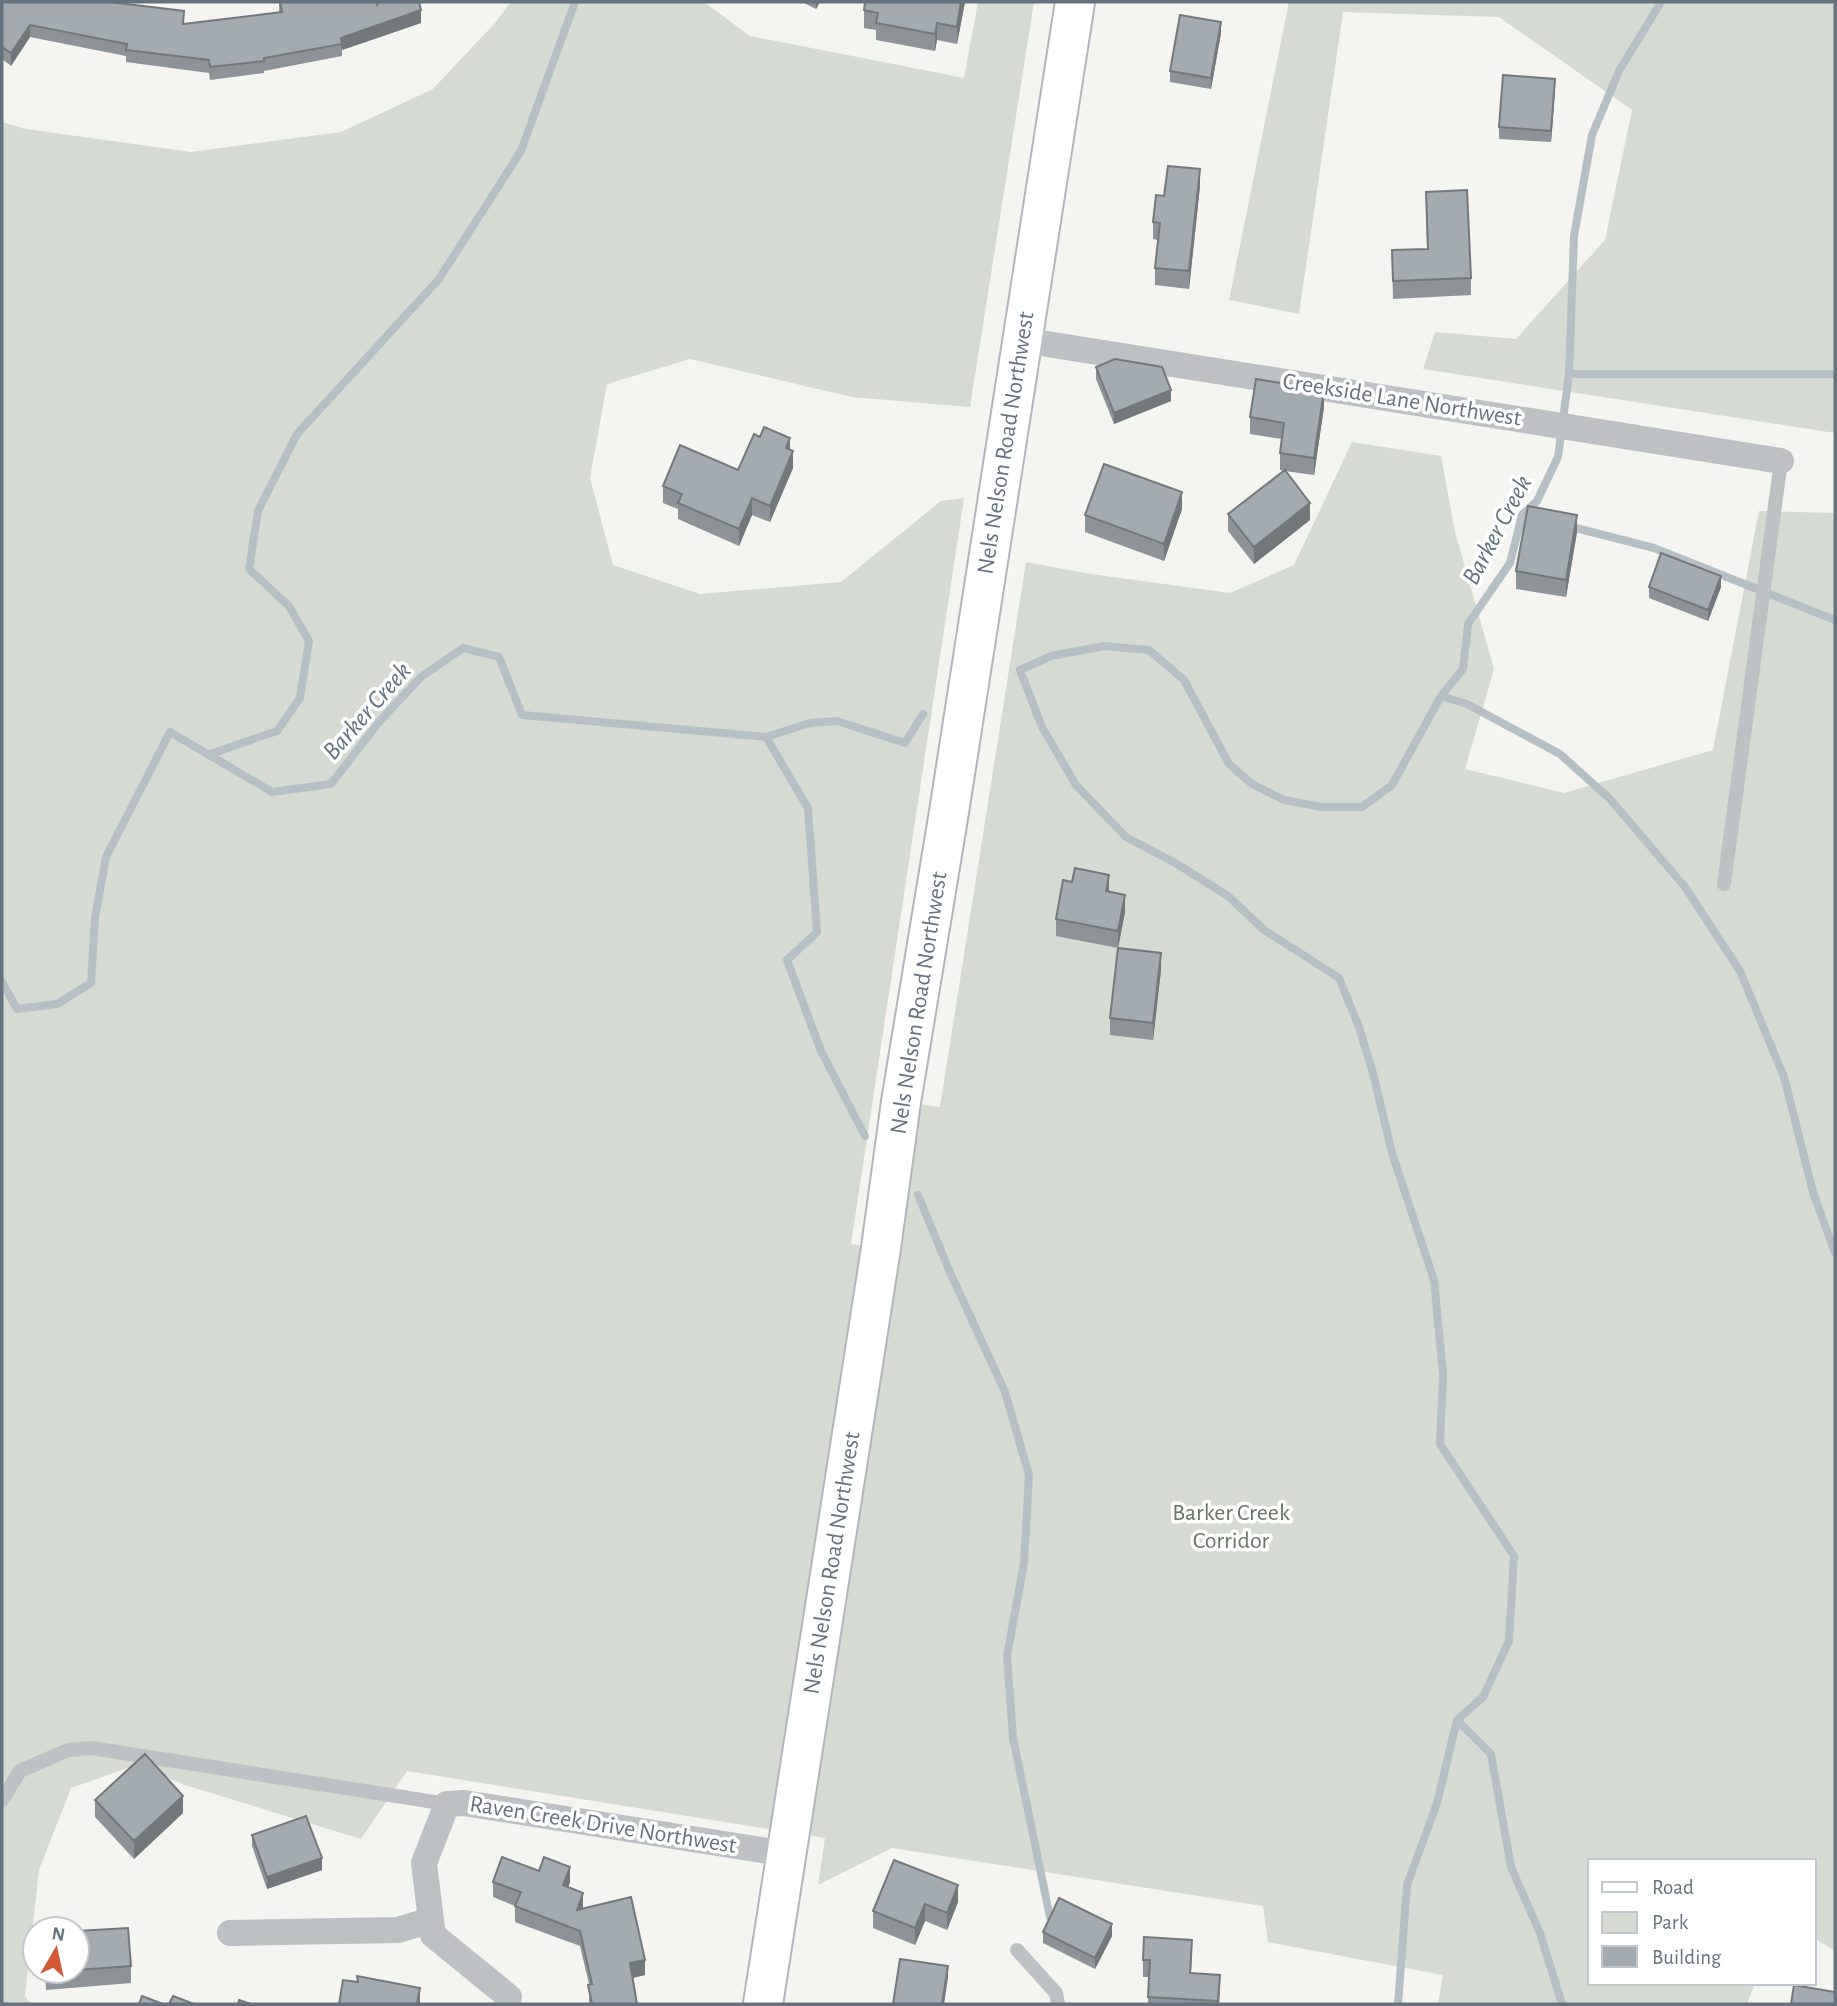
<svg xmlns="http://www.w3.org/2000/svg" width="1837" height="2006" font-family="'Alegreya Sans',sans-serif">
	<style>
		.green { fill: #d5dad2 }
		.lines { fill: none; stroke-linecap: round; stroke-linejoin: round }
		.stream { stroke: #b6c0c4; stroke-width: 8 }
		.secondary-casing { stroke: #b2b6ba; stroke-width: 42 }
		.lane { stroke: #bdc1c4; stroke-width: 14 }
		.street { stroke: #bdc1c4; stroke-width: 26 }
		.secondary { stroke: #fff; stroke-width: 38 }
		.wall { fill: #8d9397 }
		.shaded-wall { fill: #73787b }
		.building { fill: #a4abb0; stroke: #73787b; stroke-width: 2 }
		.labels { text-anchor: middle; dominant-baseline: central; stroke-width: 7; stroke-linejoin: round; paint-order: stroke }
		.street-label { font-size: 24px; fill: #66737f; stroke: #fff }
		.park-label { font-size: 24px; fill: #677764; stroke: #fff }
		.water-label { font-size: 26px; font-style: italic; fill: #62747c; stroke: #fff }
	</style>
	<rect width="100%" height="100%" fill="#f4f4f0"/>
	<!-- green -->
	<path class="green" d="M511 2H704L750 36 964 78 978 2H1034L970 407 852 397 690 359 607 384 590 478 613 565 700 594 841 582 941 501 964 498 851 1244 880 1248 901 1102 940 1107 1026 562 1091 574 1230 593 1294 565 1352 442 1441 456 1455 532 1494 669 1465 769 1564 793 1713 750 1759 511 1835 513V1951L1814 1938V1861H1590V1983H1755L1747 2004H1438L1443 1975 1268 1942 1263 1906 892 1848 818 1885 825 1838 407 1771 361 1839 185 1785 136 1765 71 1788 39 1870 25 1996 30 2004H2V122L26 129 191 152 341 132 433 89 495 23Z
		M1289 2H1835V433L1423 369 1435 332 1516 339 1605 240 1632 110 1499 17 1343 12 1299 314 1229 300Z"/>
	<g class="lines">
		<!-- stream -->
		<path class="stream" d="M1569 374H1835
			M1568 526 1654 548 1835 620
			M1441 696 1467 704 1560 754 1610 799 1685 887 1740 971 1784 1077 1813 1192 1835 1253
			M766 737 808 808 817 932 787 960 821 1051 865 1136
			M210 754 277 731 300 698 309 641 289 606 249 569 258 511 297 434 439 279 521 151 575 2
			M2 982 17 1009 57 1004 91 983 95 918 106 857 170 732 272 792 331 784 379 722 421 677 463 648 499 657 522 715 766 737 810 723 837 721 905 743 923 714
			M918 1195 949 1270 1005 1392 1029 1475 1024 1563 1007 1656 1013 1738 1050 1917
			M1457 1720 1491 1754 1511 1867 1540 1933 1562 2004
			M1398 2004 1407 1885 1437 1803 1457 1720 1483 1697 1509 1641 1514 1556 1440 1444 1443 1374 1434 1280 1392 1153 1373 1073 1359 1027 1339 978 1264 930 1228 896 1177 864 1126 837 1076 785 1042 727 1020 670 1051 656 1104 646 1149 650 1184 680 1229 764 1252 784 1284 800 1322 807H1362L1392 785 1441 696 1463 669 1468 624 1510 563 1522 515 1537 501 1558 457 1569 374 1574 236 1592 135 1619 71 1661 2"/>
		<defs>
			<path id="secondary" d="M763 2004 881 1248 901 1102 949 812 1075 2"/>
		</defs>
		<!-- secondary casing -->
		<use href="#secondary" class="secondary-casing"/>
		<!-- lane -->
		<path class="lane" d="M1724 884 1781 461
			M2 1800 20 1771 68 1750 92 1748 447 1804
			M1017 1950 1056 1993 1058 2004"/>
		<!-- street -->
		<path class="street" d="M1022 340 1781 461
			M431 1920 433 1935 509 1997
			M230 1933 398 1930 431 1920 424 1863 447 1804 464 1803 787 1854"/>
		<!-- secondary -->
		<use href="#secondary" class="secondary"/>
	</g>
	<!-- wall -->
	<path class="wall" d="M2 2 184 24 279 12V2L377 5 421 23 342 50V56L264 71V73L210 80 209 73 126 62V56L30 37 11 66 2 59Z
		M802 2H820L816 9Z
		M865 2H965L957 44 937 40 935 51 876 40V30L864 28V10Z
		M1221 33 1211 89 1170 82V71Z
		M1555 90 1551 142 1499 139V127Z
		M1200 186 1189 289 1155 285V268L1158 240 1153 239V222L1164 196Z
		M1426 192 1471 278V295L1393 299 1392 250 1427 249Z
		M1096 367 1171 401 1114 424 1096 379Z
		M1324 407 1314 475 1285 471 1310 520 1254 564 1228 531V514L1285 471 1280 470V453L1282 439 1250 434V417Z
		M790 449 793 468 770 522 752 515 739 546 678 519V509L663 503V486L738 470Z
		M1182 509 1164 561 1085 532V515Z
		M1577 532 1566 597 1516 589V571Z
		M1649 587H1721L1708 621 1649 598Z
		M1109 892 1125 912 1118 948 1056 936V919Z
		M1161 970 1153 1040 1110 1035V1018Z
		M95 1800 183 1813 134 1859 95 1817Z
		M252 1835 322 1870 267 1889 252 1846Z
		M894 1860 958 1902 947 1930 925 1921 915 1945 873 1928V1911Z
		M493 1882H570L568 1887 583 1908 645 1975 633 1978 637 2004H589V1984L580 1946 515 1922V1906L493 1897Z
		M77 1931 131 1966V1983L46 1990 45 1971H77Z
		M1043 1932 1112 1936 1095 1969 1043 1943Z
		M1192 1957 1191 1973 1220 1992 1219 2004H1148L1149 1977H1143V1960Z"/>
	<!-- shaded-wall -->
	<path class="shaded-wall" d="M816 2H820L816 9Z
		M961 2H965L957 44V27Z
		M421 10V23L342 50 341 38Z
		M1221 22V33L1211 89V78Z
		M937 23V40L935 51V34Z
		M30 25V37L11 66V53Z
		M1555 79V90L1551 142V131Z
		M1200 169V186L1189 289V271Z
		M1171 390V401L1114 424V413Z
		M1324 390V407L1314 475V458Z
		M790 438V455L786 448Z
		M793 451V468L770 522V506Z
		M1182 492V509L1164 561V544Z
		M752 498V515L739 546V529Z
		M1310 503V520L1254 564V547Z
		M1577 515V532L1566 597V580Z
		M1721 576V587L1708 621V610Z
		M1109 875V892L1106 891Z
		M1125 895V912L1118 948V931Z
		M1161 953V970L1153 1040V1023Z
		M183 1796V1813L134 1859V1841Z
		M322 1858V1870L267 1889V1877Z
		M570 1867V1882L563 1901V1885Z
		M958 1885V1902L947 1930V1913Z
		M583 1893V1909L577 1910Z
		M925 1904V1921L915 1945V1928Z
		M1112 1924V1936L1095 1969V1958Z
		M645 1960V1975L630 1978V1963Z
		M948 1966V1978L944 2004H942Z
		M420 1988V2004H417Z"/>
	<!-- building -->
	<path class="building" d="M2 2H110L184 11 183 24 282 12 280 2H376L377 5 379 2H419L421 10 341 38 342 44 264 58V61L210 67 209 60 126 50 127 44 30 25 11 53 2 47Z
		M865 2H961L957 27 937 23 935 34 876 23 878 13 864 10Z
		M1180 15 1221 22 1211 78 1170 71Z
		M1503 75 1555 79 1551 131 1499 127Z
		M1168 166 1200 169 1189 271 1155 268 1160 223 1153 222 1156 195 1164 196Z
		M1467 190 1471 278 1393 281 1392 250 1428 249 1426 192Z
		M1115 359 1162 367 1171 390 1114 413 1096 367Z
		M1256 379 1324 390 1314 458 1280 453 1284 423 1250 417Z
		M764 427 790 438 786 448 793 451 770 506 752 498 739 529 678 503 682 494 663 486 680 445 738 470 754 434 760 437Z
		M1104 464 1182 492 1164 544 1085 515Z
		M1285 470 1310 503 1254 547 1228 514Z
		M1528 506 1577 515 1566 580 1516 571Z
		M1661 553 1721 576 1708 610 1649 587Z
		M1075 868 1109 875 1106 891 1125 895 1118 931 1056 919 1063 880 1072 882Z
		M1118 948 1161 953 1153 1023 1110 1018Z
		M145 1754 183 1796 134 1841 95 1800Z
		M306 1816 322 1858 267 1877 252 1835Z
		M502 1857 539 1871 544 1857 570 1867 563 1885 583 1893 577 1910 631 1897 645 1960 630 1963 637 2004H592L588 1985 592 1984 580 1931 515 1906 521 1892 493 1882Z
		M894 1860 958 1885 947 1913 925 1904 915 1928 873 1911Z
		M1059 1898 1112 1924 1095 1958 1043 1932Z
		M128 1928 131 1966 77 1970V1931Z
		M1144 1937 1192 1940 1190 1973 1220 1975 1218 2001 1148 1997 1150 1960H1143Z
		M900 1959 948 1966 942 2004H893Z
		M46 1971H69L46 1973Z
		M357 1976 420 1988 417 2004H339L343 1980 358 1982Z
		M1794 1985 1835 1992V2004H1791Z
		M142 1996 163 2004H139Z
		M173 1996 194 2004H169Z
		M239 2000 251 2004H238Z"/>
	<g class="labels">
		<!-- street labels -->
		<g class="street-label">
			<text transform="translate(1402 400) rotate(9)">Creekside Lane Northwest</text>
			<text transform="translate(1006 443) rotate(-81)">Nels Nelson Road Northwest</text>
			<text transform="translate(919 1003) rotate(-81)">Nels Nelson Road Northwest</text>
			<text transform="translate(832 1563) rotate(-81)">Nels Nelson Road Northwest</text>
			<text transform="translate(603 1825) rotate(9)">Raven Creek Drive Northwest</text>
		</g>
		<!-- park labels -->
		<g class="park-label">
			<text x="1231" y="1513">Barker Creek<tspan x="1231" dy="28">Corridor</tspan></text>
		</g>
		<!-- water labels -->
		<g class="water-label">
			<text transform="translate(1497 530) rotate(-62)">Barker Creek</text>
			<text transform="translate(367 711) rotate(-49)">Barker Creek</text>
		</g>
	</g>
	<!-- border -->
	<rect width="1837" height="2006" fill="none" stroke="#66737f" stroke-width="7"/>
	<!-- legend -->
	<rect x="1588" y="1859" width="228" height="126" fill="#ffffff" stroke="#c2c7cc" stroke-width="2"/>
	<rect x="1602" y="1882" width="35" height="10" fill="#ffffff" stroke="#c2c7cc" stroke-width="2"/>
	<text x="1652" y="1894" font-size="21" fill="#66737f">Road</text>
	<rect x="1602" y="1912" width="35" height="21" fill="#d5dad2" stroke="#c2c7cc" stroke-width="2"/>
	<text x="1652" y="1929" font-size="21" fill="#66737f">Park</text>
	<rect x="1602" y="1946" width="35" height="21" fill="#a4abb0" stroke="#c2c7cc" stroke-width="2"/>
	<text x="1652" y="1964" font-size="21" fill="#66737f">Building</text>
	<!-- north arrow -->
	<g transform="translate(56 1950) rotate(9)"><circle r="33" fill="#ffffff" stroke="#c2c7cc" stroke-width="2"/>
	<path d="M0-5L12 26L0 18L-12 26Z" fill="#d25933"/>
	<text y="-10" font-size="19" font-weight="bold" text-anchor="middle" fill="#66737f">N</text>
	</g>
</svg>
